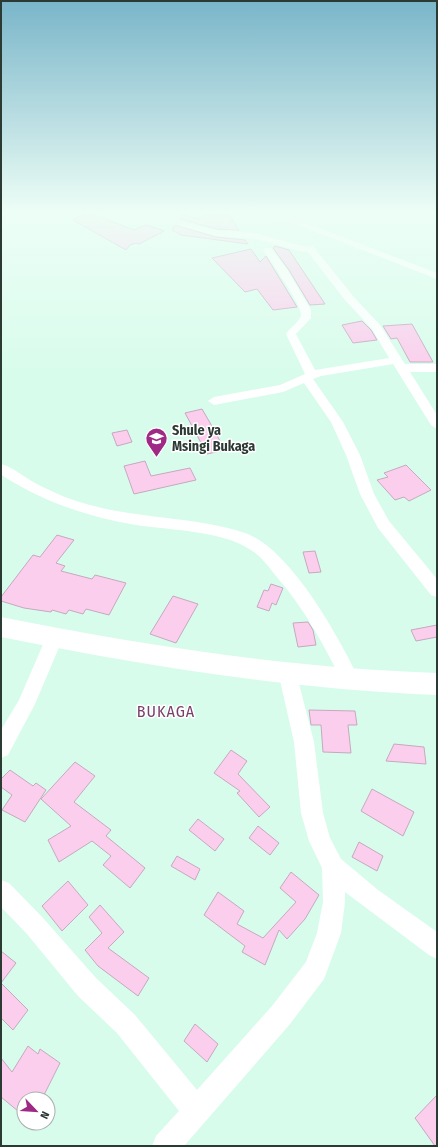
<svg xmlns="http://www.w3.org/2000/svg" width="438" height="1147" font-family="'Fira Sans Condensed',sans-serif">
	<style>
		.building { fill: #fbceed; stroke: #c6a9bd }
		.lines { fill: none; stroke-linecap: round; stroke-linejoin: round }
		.street { fill: #fff; fill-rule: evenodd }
		.secondary { fill: #fff; fill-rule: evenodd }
		.labels { text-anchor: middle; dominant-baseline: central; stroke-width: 3; stroke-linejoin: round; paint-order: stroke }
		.poi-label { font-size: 14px; font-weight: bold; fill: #2c3a34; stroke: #fff; text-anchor: start }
		.quarter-label { font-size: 16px; letter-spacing: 1px; fill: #7a3f6a; stroke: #fff }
	</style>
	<rect width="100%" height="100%" fill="#d8fcec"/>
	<!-- building -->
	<path class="building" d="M87 212 134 230 146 225 164 231 139 244 136 243 130 245 126 250 73 220Z
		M213 212 229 215 239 230 216 229 180 219 182 215H185L199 219 207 213Z
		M175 225 216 237 245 240 248 244 181 235 172 230Z
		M275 246 289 250 325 304 310 305 289 270 273 248Z
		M251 249 260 262 266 256 297 307 273 310 257 289 245 292 212 258Z
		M362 321 371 330 377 340 353 343 342 325Z
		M412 324 433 362H410L397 338 391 339 383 326Z
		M202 409 209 421 225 450 207 454 185 413Z
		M127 430 132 442 117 446 112 433Z
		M145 461 151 476 190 468 196 480 134 494 124 466Z
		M406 465 431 490 409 501 404 497 395 500 377 480 388 477 384 473Z
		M57 535 74 540 56 563 65 566 61 571 92 579 95 575 126 583 109 615 86 609 83 614 69 610 66 614 52 610 51 612 24 608 1 601V597L33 555 40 557Z
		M315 551 321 572 309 573 303 552Z
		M271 584 283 588 276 605 272 603 269 611 257 607 264 590 268 591Z
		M173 596 198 604 176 643 150 634Z
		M308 622 313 630 316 645 298 647 293 623Z
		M437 625V637L416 641 411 630Z
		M309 710 355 711 357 725H348L351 753 323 752 321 725H311Z
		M394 744 424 747 426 764 386 761Z
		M231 750 247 761 238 774 270 807 259 817 237 793 240 791 214 773Z
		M75 762 95 776 74 802 111 830 106 836 145 868 130 888 103 865 111 856 92 841 59 862 48 840 71 826 41 799Z
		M10 770 33 786 36 783 46 790 25 822 2 810 12 795 1 787V779Z
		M372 789 414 812 403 836 361 811Z
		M198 819 224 839 215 851 189 830Z
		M258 826 279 843 270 855 249 838Z
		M359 842 383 856 377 871 352 857Z
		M177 856 200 869 195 880 171 866Z
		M291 872 319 895 305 919 287 939 279 930 265 965 242 952 245 946 204 915 218 892 244 911 237 924 263 938 296 902 280 888Z
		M68 881 88 905 62 931 42 906Z
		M100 905 124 932 108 948 149 978 138 996 98 966 85 950 102 933 89 917Z
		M1 951 16 963 1 983 28 1010 13 1030 1 1018Z
		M195 1024 218 1044 207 1062 184 1041Z
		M28 1046 38 1054 40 1049 60 1063 42 1099H24V1116L1 1097V1058L12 1072Z
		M437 1095V1146H435L415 1118Z"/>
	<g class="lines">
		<!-- street -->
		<path class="street" d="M262 211H274L437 273V279Z
			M180 220 216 230 255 233 306 247 313 246 353 296 380 325 405 364H437V372H410L437 415V429L431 425 393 364 321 376 313 379 343 422 360 455 374 494 389 521 437 579V597L431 595 378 528 360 494 346 455 331 422 304 383 283 392 214 405 208 401 214 397 280 385 305 374 286 334C289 328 300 322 301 315 302 305 270 260 263 250L265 248H271L288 271 311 310V318L296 334 315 370 389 358 372 329 345 300 307 251 304 252 255 239 216 236 177 225 176 223Z
			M1 464C13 467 24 477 35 483 54 493 73 501 94 506 143 519 197 517 245 533 291 549 340 639 360 681L357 687 351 689 345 687C325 647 305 609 276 576 268 566 261 556 251 550 224 531 169 530 136 525 88 517 44 502 3 476L1 474Z
			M54 631 60 633 63 638 35 704 8 755 1 758V730L19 700 48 633Z
			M288 668 294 671 297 676 314 742 323 813 330 838 341 859 378 890 437 932V959L429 955 345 892V902L341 933 324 979 290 1024 184 1146H152L156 1136 179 1111 117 1033 78 996 27 934 1 907V880L9 883 43 918 96 978 135 1015 197 1090 272 1006 306 962 317 933 323 902 322 868 309 841 301 813 294 742 279 676 282 671Z"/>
		<!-- secondary -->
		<path class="secondary" d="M1 617C146 646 290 668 437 673V695C289 689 145 666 1 637Z"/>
	</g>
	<!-- sky -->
	<linearGradient id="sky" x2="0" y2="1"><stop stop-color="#79b5c9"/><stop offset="0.57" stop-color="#edfef6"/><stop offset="1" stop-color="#edfef6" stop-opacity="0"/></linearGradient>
	<rect width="438" height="372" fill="url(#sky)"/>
	<!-- icons -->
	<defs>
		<symbol id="school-pin" viewBox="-11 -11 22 30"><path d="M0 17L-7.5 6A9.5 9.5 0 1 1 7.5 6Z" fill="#9e2a85" stroke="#fff"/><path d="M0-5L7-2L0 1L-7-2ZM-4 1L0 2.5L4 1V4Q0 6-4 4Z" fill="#fff"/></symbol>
	</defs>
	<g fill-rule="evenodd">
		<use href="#school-pin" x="144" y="426" width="25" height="34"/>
	</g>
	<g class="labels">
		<!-- poi labels -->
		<g class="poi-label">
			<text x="172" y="430">Shule ya<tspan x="172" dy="16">Msingi Bukaga</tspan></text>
		</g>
		<!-- quarter labels -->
		<g class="quarter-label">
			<text x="166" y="711">BUKAGA</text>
		</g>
	</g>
	<!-- border -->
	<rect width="438" height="1147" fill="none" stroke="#2c3a34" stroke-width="4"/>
	<!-- north arrow -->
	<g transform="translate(36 1111) rotate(115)"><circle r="19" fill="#ffffff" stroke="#abb0ae"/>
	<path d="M0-3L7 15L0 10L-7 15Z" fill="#9e2a85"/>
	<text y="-6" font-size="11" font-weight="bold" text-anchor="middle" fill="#2c3a34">N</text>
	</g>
</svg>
